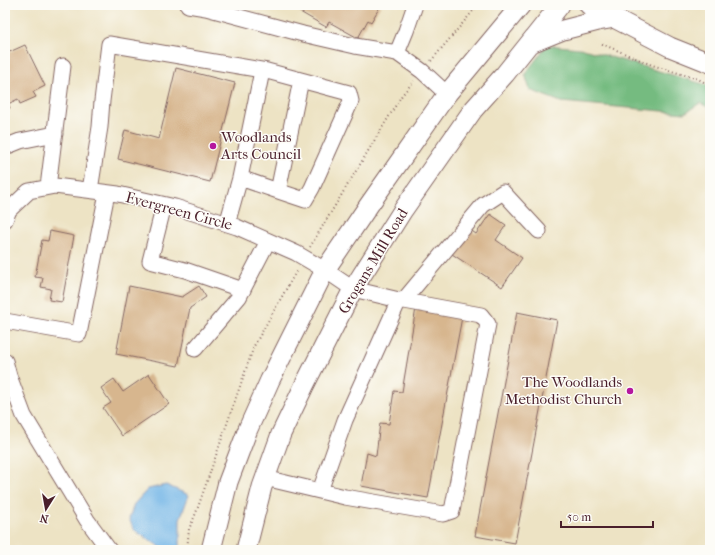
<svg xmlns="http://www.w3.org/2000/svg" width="715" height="555" font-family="'IM FELL French Canon',serif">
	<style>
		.forest { fill: #74bb80; stroke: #5f6d56 }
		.water { fill: #70b4e6; stroke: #5d6a88 }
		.building { fill: #d7b68e }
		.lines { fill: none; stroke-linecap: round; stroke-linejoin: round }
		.minor-casing { stroke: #836461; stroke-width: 17 }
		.major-casing { stroke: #836461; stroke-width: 21 }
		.path { stroke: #836461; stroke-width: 2; stroke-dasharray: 1 3; stroke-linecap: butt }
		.minor { stroke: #fff; stroke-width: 15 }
		.major { stroke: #fff; stroke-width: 19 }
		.poi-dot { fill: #b5179e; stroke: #fdfcf7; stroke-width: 1.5 }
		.labels { text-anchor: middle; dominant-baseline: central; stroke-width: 3; stroke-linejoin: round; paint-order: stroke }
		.poi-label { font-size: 15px; fill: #4a1f2b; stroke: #fdfcf7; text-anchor: start }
		.street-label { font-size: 15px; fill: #4a1f2b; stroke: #fdfcf7 }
	</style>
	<rect width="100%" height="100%" fill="#fdfcf7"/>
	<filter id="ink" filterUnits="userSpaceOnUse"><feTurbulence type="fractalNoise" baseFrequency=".025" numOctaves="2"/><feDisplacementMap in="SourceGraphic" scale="8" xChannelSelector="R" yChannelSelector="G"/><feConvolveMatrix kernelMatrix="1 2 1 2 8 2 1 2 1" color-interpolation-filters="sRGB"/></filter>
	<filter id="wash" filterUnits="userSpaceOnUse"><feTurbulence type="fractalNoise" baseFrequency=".012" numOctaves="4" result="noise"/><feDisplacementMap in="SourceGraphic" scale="16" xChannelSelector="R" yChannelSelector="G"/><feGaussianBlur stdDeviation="0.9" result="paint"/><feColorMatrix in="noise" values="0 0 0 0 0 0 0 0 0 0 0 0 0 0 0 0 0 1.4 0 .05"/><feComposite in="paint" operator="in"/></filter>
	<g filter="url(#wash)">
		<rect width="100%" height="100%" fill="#ede3c4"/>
		<!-- forest -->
		<path class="forest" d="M547 45 580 48 710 86V108L700 103 685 113 561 102 530 90 525 74Z"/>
		<!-- water -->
		<path class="water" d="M166 485 189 495 180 519V550H165L134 530 129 519 134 504 148 489Z"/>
		<g id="blocks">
			<!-- building -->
			<path class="building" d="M288 5H381L371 22 368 20 358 38 329 22 326 27Z
				M25 45 45 86 33 92 36 97 20 104 18 99 8 104 10 108 5 110V54Z
				M176 68 235 83 210 182 118 159 125 130 159 139Z
				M490 214 506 225 496 240 522 258 502 287 452 254 469 229 476 234Z
				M50 231 74 236 62 302 49 300 51 289 41 287 43 278 35 277 42 240 48 241Z
				M129 286 182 297 199 286 206 297 190 308 178 366 116 354Z
				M416 308 462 317 428 498 361 486 367 453 376 456 380 423 389 424 394 391 402 392Z
				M517 312 557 320 515 543 475 536Z
				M149 374 169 404 122 436 103 408 111 403 101 388 114 379 123 392Z"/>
		</g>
	</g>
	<g filter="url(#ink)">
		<use href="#blocks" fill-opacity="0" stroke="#836461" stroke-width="1"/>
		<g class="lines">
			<defs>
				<path id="minor" d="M188 5 206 8 303 34 355 46 397 53 422 71 447 94
					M397 53 406 31 415 5
					M262 71 240 178 278 191
					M5 147 20 141 55 134
					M48 187 63 66
					M90 190 100 127 102 101 109 44 267 71 349 93 351 101 312 188 305 200 278 191 301 80
					M164 205 150 261 185 270 243 290
					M5 220 9 210 29 191 55 186 118 194 175 207 237 227 296 253 325 270 353 289 399 300 481 315 488 324 452 511 443 514 345 497 265 478
					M227 224 240 178
					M403 301 483 205 503 192 539 231
					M5 321 79 334 107 193
					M195 349 239 297 268 241
					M5 361 9 376 24 416 87 520 109 550
					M320 491 345 420 399 300"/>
				<path id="major" d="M589 5 670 47 710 63
					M531 43 563 30 598 21 615 18
					M211 550 228 482 248 429 270 380 325 270 369 205 447 94 521 5
					M246 550 262 487 281 434 304 386 353 289 403 210 473 110 505 74 560 5"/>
			</defs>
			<!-- minor casing -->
			<use href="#minor" class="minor-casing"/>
			<!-- major casing -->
			<use href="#major" class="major-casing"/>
			<!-- path -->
			<path class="path" d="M602 44 652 65 698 79 710 85
				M431 61 478 5
				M310 247 402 95 414 81
				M187 550 189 529 196 513 254 346 297 270"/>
			<!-- minor -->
			<use href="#minor" class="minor"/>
			<!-- major -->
			<use href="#major" class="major"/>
		</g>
	</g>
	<!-- markers -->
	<g class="poi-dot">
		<circle cx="213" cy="146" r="4"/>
		<circle cx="630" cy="391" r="4"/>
	</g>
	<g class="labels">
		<!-- poi labels -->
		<g class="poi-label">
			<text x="221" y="137">Woodlands<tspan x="221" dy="17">Arts Council</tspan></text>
			<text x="622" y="382" text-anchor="end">The Woodlands<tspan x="622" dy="17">Methodist Church</tspan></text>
		</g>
		<!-- street labels -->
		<g class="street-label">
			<text transform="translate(179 211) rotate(15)">Evergreen Circle</text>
			<text transform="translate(373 261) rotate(-59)">Grogans Mill Road</text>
		</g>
	</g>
	<!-- margin -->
	<rect width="715" height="555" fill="none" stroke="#fdfcf7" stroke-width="20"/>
	<!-- north arrow -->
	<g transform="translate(46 509) rotate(191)" stroke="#fdfcf7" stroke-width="3" paint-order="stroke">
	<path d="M0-3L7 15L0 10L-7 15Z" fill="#4a1f2b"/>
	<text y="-6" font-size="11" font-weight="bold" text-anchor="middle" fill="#4a1f2b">N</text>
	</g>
	<!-- scale -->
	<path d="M561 521v6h92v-6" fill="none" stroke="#4a1f2b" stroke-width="2"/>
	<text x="567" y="521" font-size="12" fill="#4a1f2b" stroke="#fdfcf7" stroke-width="3" paint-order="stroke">50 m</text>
</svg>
